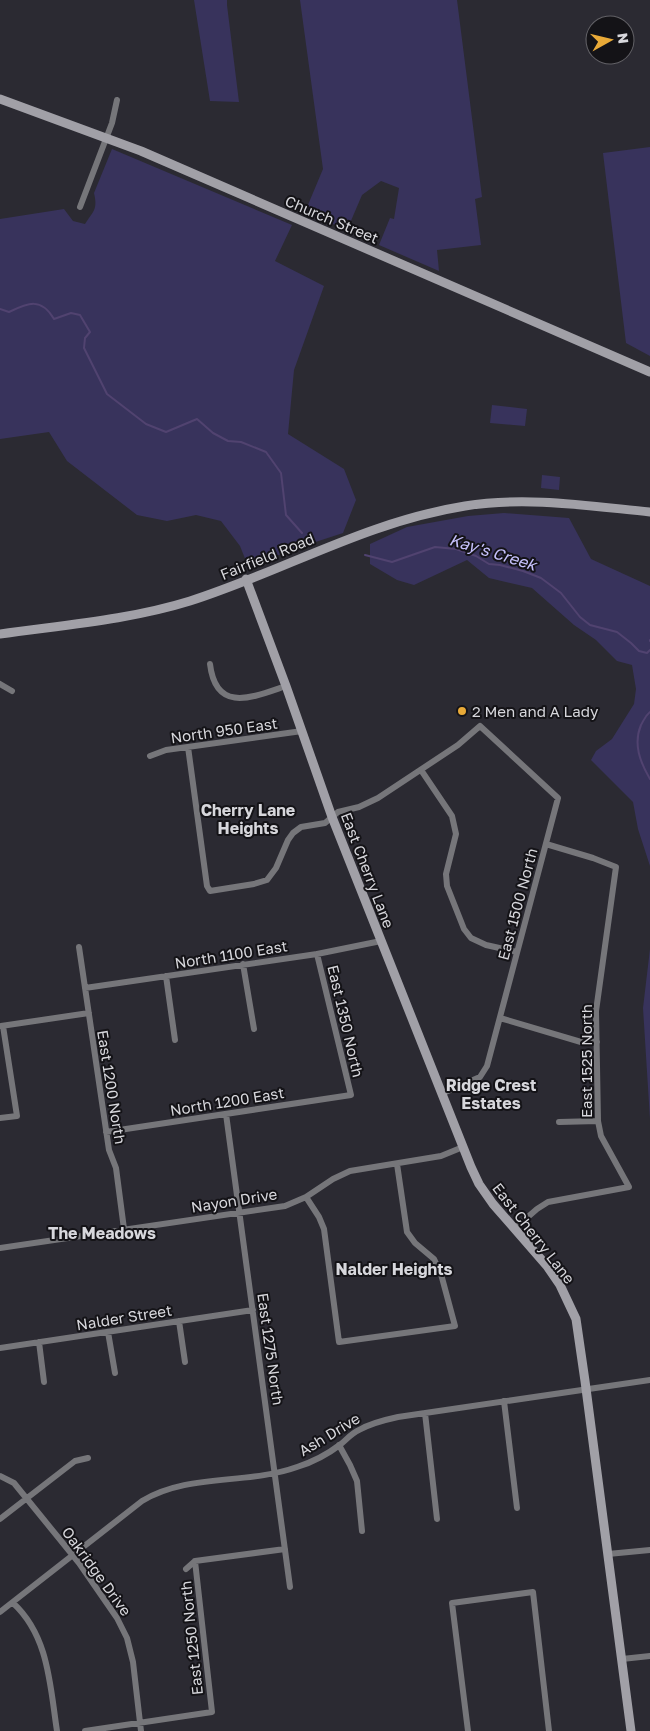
<svg xmlns="http://www.w3.org/2000/svg" width="650" height="1731" font-family="'Golos Text',sans-serif">
	<style>
		.green { fill: #38335c }
		.lines { fill: none; stroke-linecap: round; stroke-linejoin: round }
		.stream { stroke: #514370; stroke-width: 2 }
		.street { stroke: #76767a; stroke-width: 6 }
		.secondary { stroke: #a1a0a7; stroke-width: 9 }
		.poi-dot { fill: #e9aa38; stroke: #141317; stroke-width: 2 }
		.labels { text-anchor: middle; dominant-baseline: central; stroke-width: 4; stroke-linejoin: round; paint-order: stroke }
		.street-label { font-size: 15px; fill: #d7d7dc; stroke: #141317 }
		.poi-label { font-size: 15px; fill: #d7d7dc; stroke: #141317; text-anchor: start }
		.water-label { font-size: 16px; font-style: italic; fill: #c5c0fb; stroke: #141317 }
		.neighbourhood-label { font-size: 16px; font-weight: bold; fill: #d7d7dc; stroke: #141317 }
	</style>
	<rect width="100%" height="100%" fill="#2b2a32"/>
	<!-- green -->
	<path class="green" d="M194 0H227V5L239 102 210 101Z
		M300 0H457L482 197 475 199 481 245 437 250 439 271 379 245 390 218 394 219 399 188 381 181 362 195 347 230 305 212 323 169Z
		M650 147V356L626 343 603 153Z
		M112 149 292 225 275 261 324 286 294 370 288 434 344 469 356 500 343 533 288 551 250 567 248 566 240 546 221 521 196 515 167 521 137 515 67 461 49 432 0 439V219L64 209 73 221 85 224C93 211 98 210 94 193Z
		M492 405 527 409 525 426 490 423Z
		M542 475 560 477 559 490 541 488Z
		M504 513 569 518 591 559 650 586V866L638 829 633 802 591 760 596 751 612 739 634 704 636 689 632 665 617 661 596 640 574 625 532 588 489 578 467 560 414 585 397 580 370 564V544L407 527 468 516Z
		M650 949V1119L643 1008Z"/>
	<g class="lines">
		<!-- stream -->
		<path class="stream" d="M0 309 9 312C28 303 41 297 54 319L71 313 80 315 90 332 85 338 84 348 107 394 146 424 166 432 197 419 213 433 228 441 241 442 266 452 281 473 286 515 302 533
			M365 555 392 562 435 547 456 549 476 556 489 564 500 565 523 571 541 578 561 593 580 617 590 625 617 632 631 643 639 651 647 653 650 650
			M650 640V641
			M650 712C645 716 644 720 641 725 633 744 640 762 650 779"/>
		<!-- street -->
		<path class="street" d="M80 207 112 123 117 100
			M210 664C216 714 253 697 286 686
			M0 684 12 691
			M188 747 207 886 210 891 254 884 267 880 276 868 288 840 293 833 301 827 325 823 338 812 359 807 378 798 458 745 480 726 558 798 487 1066 480 1077 441 1094
			M150 756 166 750 302 731
			M421 770 452 816 456 834 446 874 447 886 464 929 471 938 486 945 517 952
			M79 947 109 1150 116 1168 124 1229
			M243 964 254 1029
			M166 976 175 1040
			M85 988 317 954 381 941
			M500 1018 581 1042H597
			M1 1026 89 1013
			M226 1114 290 1587
			M0 1118 17 1116 3 1026
			M559 1122 598 1121
			M106 1132 351 1095 317 954
			M306 1197 319 1217 324 1229 339 1342 455 1326 441 1274 434 1259 415 1243 407 1232 397 1164
			M514 1229 537 1209 548 1202 629 1187 601 1136 598 1121 596 1011 616 867 593 858 546 844
			M0 1248 285 1206 306 1197 333 1179 350 1171 441 1156 463 1147
			M179 1321 185 1362
			M108 1332 115 1373
			M39 1342 44 1382
			M0 1348 253 1310
			M504 1401 517 1508
			M425 1413 437 1519
			M339 1445 350 1465 357 1481 362 1531
			M0 1476 14 1483 79 1563 117 1618 127 1638 133 1662 141 1731
			M0 1519 75 1461 88 1458
			M608 1554 650 1550
			M186 1569 195 1561 285 1549
			M13 1603C49 1636 50 1686 57 1731
			M0 1612 142 1501C188 1473 247 1485 297 1467 313 1462 328 1454 341 1444 347 1439 352 1433 359 1430 371 1423 384 1420 398 1417L650 1380
			M622 1659 650 1656
			M85 1731 212 1712 195 1561
			M468 1731 452 1603 533 1592 549 1731"/>
		<!-- secondary -->
		<path class="secondary" d="M0 99 141 151 650 372
			M246 579 286 686 332 817 471 1167 479 1184 493 1204 547 1266 560 1285 576 1319 585 1381 631 1731
			M0 634C63 625 129 620 190 601 284 571 365 522 465 506 526 496 589 506 650 512"/>
	</g>
	<!-- markers -->
	<circle class="poi-dot" cx="462" cy="711" r="5"/>
	<g class="labels">
		<!-- street labels -->
		<g class="street-label">
			<text transform="translate(332 219) rotate(23)">Church Street</text>
			<text transform="translate(267 556) rotate(-22)">Fairfield Road</text>
			<text transform="translate(224 730) rotate(-8)">North 950 East</text>
			<text transform="translate(368 870) rotate(69)">East Cherry Lane</text>
			<text transform="translate(517 904) rotate(-75)">East 1500 North</text>
			<text transform="translate(231 954) rotate(-9)">North 1100 East</text>
			<text transform="translate(346 1021) rotate(77)">East 1350 North</text>
			<text transform="translate(586 1061) rotate(-90)">East 1525 North</text>
			<text transform="translate(112 1087) rotate(81)">East 1200 North</text>
			<text transform="translate(227 1101) rotate(-9)">North 1200 East</text>
			<text transform="translate(234 1200) rotate(-9)">Nayon Drive</text>
			<text transform="translate(534 1233) rotate(52)">East Cherry Lane</text>
			<text transform="translate(124 1317) rotate(-9)">Nalder Street</text>
			<text transform="translate(271 1349) rotate(82)">East 1275 North</text>
			<text transform="translate(329 1434) rotate(-31)">Ash Drive</text>
			<text transform="translate(97 1571) rotate(54)">Oakridge Drive</text>
			<text transform="translate(191 1638) rotate(-96)">East 1250 North</text>
		</g>
		<!-- poi labels -->
		<g class="poi-label">
			<text x="472" y="711">2 Men and A Lady</text>
		</g>
		<!-- water labels -->
		<g class="water-label">
			<text transform="translate(493 552) rotate(17)">Kay's Creek</text>
		</g>
		<!-- neighbourhood labels -->
		<g class="neighbourhood-label">
			<text x="248" y="810">Cherry Lane<tspan x="248" dy="18">Heights</tspan></text>
			<text x="491" y="1085">Ridge Crest<tspan x="491" dy="18">Estates</tspan></text>
			<text x="102" y="1233">The Meadows</text>
			<text x="394" y="1269">Nalder Heights</text>
		</g>
	</g>
	<!-- north arrow -->
	<g transform="translate(610 40) rotate(82)"><circle r="24" fill="#141317" stroke="#626166"/>
	<path d="M0-4L9 19L0 12L-9 19Z" fill="#e9aa38"/>
	<text y="-8" font-size="14" font-weight="bold" text-anchor="middle" fill="#d7d7dc">N</text>
	</g>
</svg>
